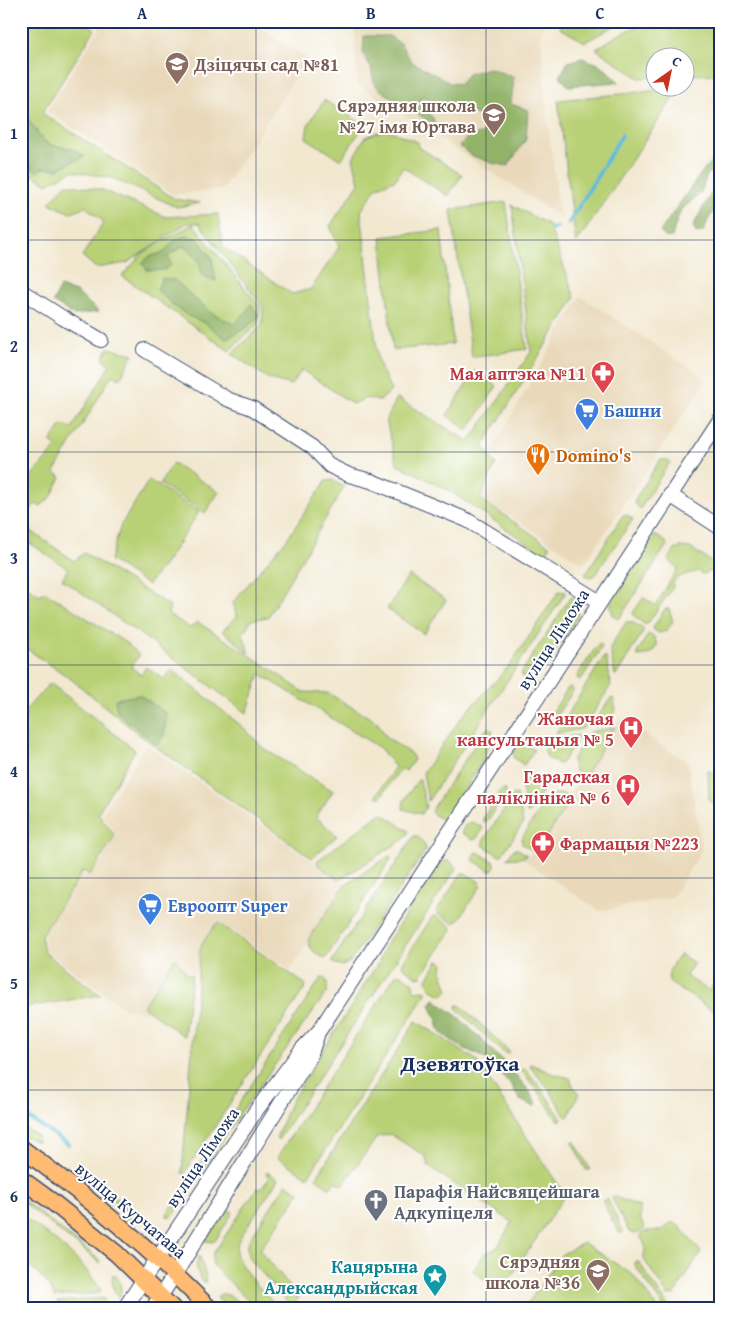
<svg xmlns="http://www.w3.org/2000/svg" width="742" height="1330" font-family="'Gentium Book Plus',serif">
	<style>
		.built { fill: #e9d9ba }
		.green { fill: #b9d176; stroke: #6a806a }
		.forest { fill: #92b367; stroke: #567162 }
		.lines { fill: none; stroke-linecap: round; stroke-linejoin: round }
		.stream { stroke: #5cbcda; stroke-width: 4 }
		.minor-casing { stroke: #3b4b6f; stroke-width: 16 }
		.major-casing { stroke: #3b4b6f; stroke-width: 19 }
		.minor { stroke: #fff; stroke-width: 14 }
		.major { stroke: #ffbb71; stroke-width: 16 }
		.grid { fill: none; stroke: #1b2f5e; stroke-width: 1; stroke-opacity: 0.55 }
		.labels { text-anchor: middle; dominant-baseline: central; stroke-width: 4; stroke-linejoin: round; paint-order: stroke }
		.education-label { font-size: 18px; font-weight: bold; fill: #785e54; stroke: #fff; text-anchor: end }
		.health-label { font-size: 18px; font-weight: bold; fill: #be3a42; stroke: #fff; text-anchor: end }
		.shop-label { font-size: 18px; font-weight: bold; fill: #366cbe; stroke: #fff; text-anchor: start }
		.food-label { font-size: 18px; font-weight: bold; fill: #c56008; stroke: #fff; text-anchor: start }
		.street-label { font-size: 18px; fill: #1b2f5e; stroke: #fff }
		.worship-label { font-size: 18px; font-weight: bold; fill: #5b616d; stroke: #fff; text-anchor: start }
		.culture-label { font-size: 18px; font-weight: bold; fill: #0d838f; stroke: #fff; text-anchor: end }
		.district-label { font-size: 22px; font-weight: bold; fill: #1b2f5e; stroke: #fff }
		.neatline { fill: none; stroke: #1b2f5e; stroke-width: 2 }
		.grid-label { font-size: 16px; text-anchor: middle; font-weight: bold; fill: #1b2f5e }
	</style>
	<rect width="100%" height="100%" fill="#fff"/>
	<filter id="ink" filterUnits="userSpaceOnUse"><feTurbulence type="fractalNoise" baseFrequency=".02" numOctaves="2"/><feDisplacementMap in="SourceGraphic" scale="10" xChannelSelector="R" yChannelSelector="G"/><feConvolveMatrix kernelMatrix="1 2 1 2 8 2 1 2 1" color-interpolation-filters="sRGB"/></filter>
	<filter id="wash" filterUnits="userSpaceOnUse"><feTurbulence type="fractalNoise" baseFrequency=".0096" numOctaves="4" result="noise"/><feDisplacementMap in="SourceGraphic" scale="20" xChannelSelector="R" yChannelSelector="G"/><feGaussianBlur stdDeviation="1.12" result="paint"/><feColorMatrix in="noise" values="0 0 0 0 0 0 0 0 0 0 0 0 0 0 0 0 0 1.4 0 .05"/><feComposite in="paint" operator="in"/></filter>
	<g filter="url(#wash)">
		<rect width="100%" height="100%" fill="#f2e8d0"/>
		<!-- built -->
		<path class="built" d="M104 21H249L307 59 223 189 174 195 47 111Z
			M358 21H544L541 34 546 109 560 217 357 84 355 43V24Z
			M580 296 707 379 584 564 482 498 503 462 491 452Z
			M621 718 688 763 702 850 672 897 600 911 525 861Z
			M146 745 347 885 290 970 219 922 203 944 200 974 174 969 145 1012 126 1009 46 951 44 945 45 932 56 913 82 875 87 876 117 836 102 814Z"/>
		<!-- green -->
		<path class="green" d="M34 21H83L95 29 42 113 175 199 200 203 177 207 112 178 72 171 47 184 21 167V39Z
			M563 21H623L585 42 560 28Z
			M649 21H670L681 27 684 21H712L711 23 721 31 714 43 721 48V74L685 75 684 58H654V77L639 78 596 49 618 35Z
			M680 88 576 244 558 100Z
			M324 100 364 125 341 160 306 138 308 125Z
			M386 129 419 143 417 146 462 175 448 196 403 167 396 179 376 188 361 211 378 361 391 391 380 401 366 398 353 404 302 370 291 385 269 379 232 354 262 325 263 307 199 223H187L127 263 96 268 82 256 104 222 85 206 70 213 49 203 66 184 102 190 166 217 218 214 223 247 292 294 311 289 339 247 330 226 359 183 353 158 365 137Z
			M506 202 527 349 472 357 451 210Z
			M512 205 549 225 575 298 483 446 496 464 480 499 550 546 545 555 450 491 397 464 386 420 397 398 469 442 531 352Z
			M193 224 260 307 258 324 229 351 122 276 143 253Z
			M441 230 453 344 393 350 381 237Z
			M108 348 133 354 120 379 112 375 54 472 61 477 51 497 41 506 35 504 21 522C21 513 20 503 21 494 23 481 48 459 57 447L50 442 62 425 72 428 110 365 103 359Z
			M475 371 497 386 468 430 447 415Z
			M660 460H667L670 462 640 509 635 504V499Z
			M173 463 219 492 205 513 160 484Z
			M149 480 199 512 168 559 148 585 110 560 121 525Z
			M332 480 344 487 268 617 251 620 243 634 249 653 222 631 237 617 233 602 287 539 326 481Z
			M623 515H627L633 519 595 575 590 577 585 575Z
			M21 524 74 561 84 553 170 606 168 614 190 628 197 622 262 663 303 692 328 693 377 722 386 737 412 755 414 760 406 771 401 768 380 798 376 796 395 767 380 748 260 674 247 713 147 639 62 579 68 569 21 537Z
			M655 535 665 541 667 545 619 619 613 615 611 608V602Z
			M680 547 690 548 721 568V573L708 571 707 573 702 574 699 571C690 574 672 575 673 587L648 623 645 625 634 616 633 613 643 598H644L655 605H656L678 568 668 560 675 550Z
			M409 575 446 600 424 634 387 609Z
			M21 583 40 595 44 591 126 643 139 655 131 667 141 675 146 667 164 679 172 670 244 728 263 748 333 791 316 817 337 836 312 858 141 736 71 679 21 645Z
			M559 591 566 592 428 801 423 773 461 718 510 665Z
			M573 597 575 599 578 616 558 647 529 679H526L522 677 521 673 570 598Z
			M665 609H669L673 622 666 631 659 633 654 630 653 628Z
			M626 622H632L643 629V632L617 674 615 675 610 650 611 646Z
			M648 634 654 637 657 645 651 654 638 656 637 653Z
			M600 643 602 645V647L582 678 579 680 577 678V676L598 644Z
			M604 657H606L611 685 586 725 582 729 555 734Z
			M50 683 135 750 98 813 115 836 90 875 83 871 41 935 44 952 100 995 21 1008V715Z
			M571 687 573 689V691L554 719 552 720 550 719V716L568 688Z
			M613 698 616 710 608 722 594 726 593 724 610 699Z
			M615 727 582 780 575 771 572 760 588 734 590 732Z
			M488 728 491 729 493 731 482 763 444 821 433 814 431 811 484 731Z
			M577 735 579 736 562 763 558 764 547 757 544 749 549 741Z
			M526 745 534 750 524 765 514 758V751L517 746Z
			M708 770 721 778V808L709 801Z
			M533 775 546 783V786L529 813H527L521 783 526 776Z
			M418 780H420L426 807 421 814 403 809 404 800Z
			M504 789 506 790V793L487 821 485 822 483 821V818L501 790Z
			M514 794H517L523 823 502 855H498L484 846 483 841Z
			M554 794H563L571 798 537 853 522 844V838L546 800Z
			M381 813 409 831 404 839 339 880 318 865 317 861Z
			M472 822 482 827 483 829 476 839 473 840 462 833V831L466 824Z
			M414 836H416C422 840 425 843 426 850L350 962 342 966 333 963 332 961Z
			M514 849H518L527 855 526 857 507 859Z
			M478 852 495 863V866L492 870 490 871 473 860V858L476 853Z
			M389 856 391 857V859L326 958 325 959C316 953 307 949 309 938L346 884Z
			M442 861H449L457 867 278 1140 276 1138 289 1105 380 960 386 944Z
			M462 873H465L480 882 481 885 458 921 453 923 437 913V910Z
			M436 916 451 926 452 930 421 976 417 977 403 967 402 964 432 917Z
			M218 923 305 984 306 986 184 1174 182 1173 200 950 202 944 215 925Z
			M680 954 694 963 686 976 709 991 721 974V1018L712 1010 670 983C665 972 674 963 680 954Z
			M175 958 187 974 192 975 184 1036 143 1006Z
			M438 961H441L443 963 442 972 448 990 443 995C436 994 427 987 427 979Z
			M397 974 402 975 414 983 413 989 416 991 424 990 427 992 308 1177 278 1158 279 1154 395 976Z
			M321 978H324C329 982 327 987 327 992L236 1119 172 1217H169L167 1216V1214Z
			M457 1005H460L509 1051V1053L505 1054 456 1008Z
			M416 1021 476 1060 565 1195 501 1292 473 1271 485 1253 497 1248 512 1222 429 1167 425 1156 390 1134 377 1137 343 1185 334 1182 330 1188 316 1178Z
			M531 1064 553 1074 570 1078 573 1086 579 1093 568 1117 565 1116 549 1089 530 1067Z
			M523 1067 525 1068 544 1092 562 1119 561 1120 558 1121 541 1095 521 1070Z
			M21 1125 37 1136V1142L21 1134Z
			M572 1142H575L590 1169 589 1170H586Z
			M267 1172 278 1179 243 1233C239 1239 236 1245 236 1252 237 1266 268 1297 279 1309H256L213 1265 212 1260 213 1254 257 1188 261 1189 269 1178 266 1174Z
			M286 1184 300 1192 260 1250 299 1297 292 1308 250 1259 247 1248 249 1240Z
			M104 1189 133 1210 135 1215 136 1222 133 1224H130L102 1190Z
			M613 1196 640 1207V1219L645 1229 636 1234 629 1232 612 1198Z
			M21 1198 101 1261 100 1263 21 1201Z
			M606 1199 608 1200 623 1232 621 1234 619 1233 603 1202 604 1200Z
			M230 1210 232 1211V1214L215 1241 212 1242 205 1241V1239L208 1235Z
			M21 1215C52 1238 82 1258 101 1291L100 1293 54 1297C49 1281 35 1270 21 1261Z
			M670 1223H674L679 1226 701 1252 674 1295 668 1296 643 1258C646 1250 646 1243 640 1237V1235C643 1233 645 1232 648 1231 660 1229 659 1235 670 1223Z
			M584 1243 633 1275 658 1309H524L562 1254Z
			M198 1257H200L205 1273 206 1282 204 1283C197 1275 195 1267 198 1257Z
			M635 1262H639L670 1309H665L635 1265Z
			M113 1274C121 1281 123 1289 119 1298 113 1290 111 1283 113 1274Z
			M221 1294C232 1294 237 1301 245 1309H228L217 1298 218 1296Z
			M103 1298 105 1300 101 1309H59L57 1302Z"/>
		<!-- forest -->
		<path class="forest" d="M364 36H389L400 43 412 62 450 83 460 84 468 74 489 68 514 77 511 104 528 110 526 139 508 166 492 163 473 156 459 146 470 135 482 134 491 124 476 114 449 111 425 97H421L420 104 433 118 435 125 379 89 374 84 371 67 363 54Z
			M582 58 601 65 619 82 568 86 560 76 568 62Z
			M26 116 43 140 51 145 73 149 85 156 58 169 42 168 37 172 21 160V120Z
			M721 150V163L707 175 701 193 681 210 675 226 672 237H665L660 232C674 211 688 191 703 171 709 163 717 159 721 150Z
			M721 179V200L708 220 703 232 696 233 693 226 706 202Z
			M186 236 197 238 212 258 216 281 202 276 200 262 183 246 168 256 171 265 164 270H147L142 263 150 256 163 253 176 239Z
			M162 278 175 280 194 298 215 315 234 324 246 312 251 304 259 316 246 328 226 339 205 323 188 316 170 303 157 290Z
			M60 287 76 292 99 312 74 315 53 302Z
			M140 695 167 714 164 736 157 745 117 712 115 699Z
			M434 999 461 1019 510 1068 529 1091 537 1105 533 1106 520 1100 512 1086 488 1060 458 1045 440 1032 436 1018 430 1005Z"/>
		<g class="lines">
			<!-- stream -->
			<path class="stream" d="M569 223 622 135
				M552 229 557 227
				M21 1113 68 1144"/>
		</g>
	</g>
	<g filter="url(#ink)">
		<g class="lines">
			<defs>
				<path id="minor" d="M21 291 63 318 101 340
					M145 350 227 399 252 408 312 447 330 466 349 475 371 481 467 520 600 602
					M670 495 721 528
					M124 1309 255 1112 302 1049 319 1031 721 418
					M152 1309 175 1274 310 1056 317 1036"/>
				<path id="major" d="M21 1148C89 1198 151 1249 210 1309
					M21 1179 50 1200 117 1254 173 1309"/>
			</defs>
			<!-- minor casing -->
			<use href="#minor" class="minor-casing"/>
			<!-- major casing -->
			<use href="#major" class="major-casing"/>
			<!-- minor -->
			<use href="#minor" class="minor"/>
			<!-- major -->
			<use href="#major" class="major"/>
		</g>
	</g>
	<!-- grid -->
	<path class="grid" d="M256 21V1309M486 21V1309M21 240H721M21 452H721M21 665H721M21 878H721M21 1090H721"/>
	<!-- icons -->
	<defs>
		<symbol id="school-pin" viewBox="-11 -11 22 30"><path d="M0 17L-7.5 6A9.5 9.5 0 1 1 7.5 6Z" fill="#8d6e63" stroke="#fff"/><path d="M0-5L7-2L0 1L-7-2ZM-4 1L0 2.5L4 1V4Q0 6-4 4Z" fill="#fff"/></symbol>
		<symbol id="pharmacy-pin" viewBox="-11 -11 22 30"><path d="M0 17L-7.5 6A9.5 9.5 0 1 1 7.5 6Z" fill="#e0444e" stroke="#fff"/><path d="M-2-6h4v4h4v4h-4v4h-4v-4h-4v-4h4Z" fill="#fff"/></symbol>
		<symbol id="supermarket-pin" viewBox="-11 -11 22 30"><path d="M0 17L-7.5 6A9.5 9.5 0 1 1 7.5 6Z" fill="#3f7fe0" stroke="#fff"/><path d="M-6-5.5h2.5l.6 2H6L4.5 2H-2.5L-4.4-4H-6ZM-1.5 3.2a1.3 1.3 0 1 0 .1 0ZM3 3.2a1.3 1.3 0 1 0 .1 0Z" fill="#fff"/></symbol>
		<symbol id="restaurant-pin" viewBox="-11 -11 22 30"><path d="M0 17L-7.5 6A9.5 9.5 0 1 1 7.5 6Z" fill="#e8710a" stroke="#fff"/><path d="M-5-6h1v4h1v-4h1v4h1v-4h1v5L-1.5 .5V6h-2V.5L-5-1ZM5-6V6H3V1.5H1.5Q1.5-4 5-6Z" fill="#fff"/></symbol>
		<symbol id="hospital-pin" viewBox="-11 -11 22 30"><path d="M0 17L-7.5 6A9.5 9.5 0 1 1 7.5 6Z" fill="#e0444e" stroke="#fff"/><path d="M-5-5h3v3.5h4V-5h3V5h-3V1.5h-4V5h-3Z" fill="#fff"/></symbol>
		<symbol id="church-pin" viewBox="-11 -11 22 30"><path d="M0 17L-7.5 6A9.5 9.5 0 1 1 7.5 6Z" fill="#6b7280" stroke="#fff"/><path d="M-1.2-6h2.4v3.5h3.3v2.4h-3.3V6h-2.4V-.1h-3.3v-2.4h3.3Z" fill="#fff"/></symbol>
		<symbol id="sight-pin" viewBox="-11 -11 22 30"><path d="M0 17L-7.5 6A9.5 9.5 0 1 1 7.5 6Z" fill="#0f9aa8" stroke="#fff"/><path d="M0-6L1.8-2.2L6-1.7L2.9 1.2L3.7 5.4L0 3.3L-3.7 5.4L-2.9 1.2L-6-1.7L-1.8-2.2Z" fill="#fff"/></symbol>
	</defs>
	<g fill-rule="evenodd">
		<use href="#school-pin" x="163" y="50" width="28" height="38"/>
		<use href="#school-pin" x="480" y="101" width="28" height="38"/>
		<use href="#pharmacy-pin" x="589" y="359" width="28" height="38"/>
		<use href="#supermarket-pin" x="573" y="396" width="28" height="38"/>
		<use href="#restaurant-pin" x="524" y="441" width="28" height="38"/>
		<use href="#hospital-pin" x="617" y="714" width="28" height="38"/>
		<use href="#hospital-pin" x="614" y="772" width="28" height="38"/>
		<use href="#pharmacy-pin" x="529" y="829" width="28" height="38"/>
		<use href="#supermarket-pin" x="136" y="891" width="28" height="38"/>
		<use href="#church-pin" x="362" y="1187" width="28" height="38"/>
		<use href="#school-pin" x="584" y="1257" width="28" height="38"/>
		<use href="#sight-pin" x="421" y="1262" width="28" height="38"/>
	</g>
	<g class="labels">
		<!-- education labels -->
		<g class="education-label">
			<text x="194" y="64" text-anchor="start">Дзіцячы сад №81</text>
			<text x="476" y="105">Сярэдняя школа<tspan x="476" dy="21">№27 імя Юртава</tspan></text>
			<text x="580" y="1261">Сярэдняя<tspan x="580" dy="21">школа №36</tspan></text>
		</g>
		<!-- health labels -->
		<g class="health-label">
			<text x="586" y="373">Мая аптэка №11</text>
			<text x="614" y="718">Жаночая<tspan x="614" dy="21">кансультацыя № 5</tspan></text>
			<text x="610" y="776">Гарадская<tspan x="610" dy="21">паліклініка № 6</tspan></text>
			<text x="560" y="843" text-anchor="start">Фармацыя №223</text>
		</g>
		<!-- shop labels -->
		<g class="shop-label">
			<text x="604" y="410">Башни</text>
			<text x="168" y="905">Евроопт Super</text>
		</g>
		<!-- food labels -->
		<g class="food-label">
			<text x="556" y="455">Domino's</text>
		</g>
		<!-- street labels -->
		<g class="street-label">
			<text transform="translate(553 639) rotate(-57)">вуліца Ліможа</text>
			<text transform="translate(202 1157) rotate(-56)">вуліца Ліможа</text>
			<text transform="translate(131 1210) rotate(40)">вуліца Курчатава</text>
		</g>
		<!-- worship labels -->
		<g class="worship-label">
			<text x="394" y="1191">Парафія Найсвяцейшага<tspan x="394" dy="21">Адкупіцеля</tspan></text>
		</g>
		<!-- culture labels -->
		<g class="culture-label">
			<text x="418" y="1266">Кацярына<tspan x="418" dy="21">Александрыйская</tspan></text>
		</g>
		<!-- district labels -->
		<g class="district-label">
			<text x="460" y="1063">Дзевятоўка</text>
		</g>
	</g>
	<!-- margin -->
	<rect width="742" height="1330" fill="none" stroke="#fff" stroke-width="55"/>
	<!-- north arrow -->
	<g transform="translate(670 72) rotate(33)"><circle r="24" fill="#ffffff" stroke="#a4acbf"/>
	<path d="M0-4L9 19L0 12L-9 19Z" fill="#c8321e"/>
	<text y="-8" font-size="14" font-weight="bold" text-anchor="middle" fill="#1b2f5e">С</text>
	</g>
	<rect x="28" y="28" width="686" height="1274" class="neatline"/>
	<g class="grid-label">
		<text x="142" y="19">A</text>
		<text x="371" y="19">B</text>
		<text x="600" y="19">C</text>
		<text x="14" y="139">1</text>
		<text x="14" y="352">2</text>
		<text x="14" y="564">3</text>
		<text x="14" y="777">4</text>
		<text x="14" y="989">5</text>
		<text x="14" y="1202">6</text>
	</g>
</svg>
